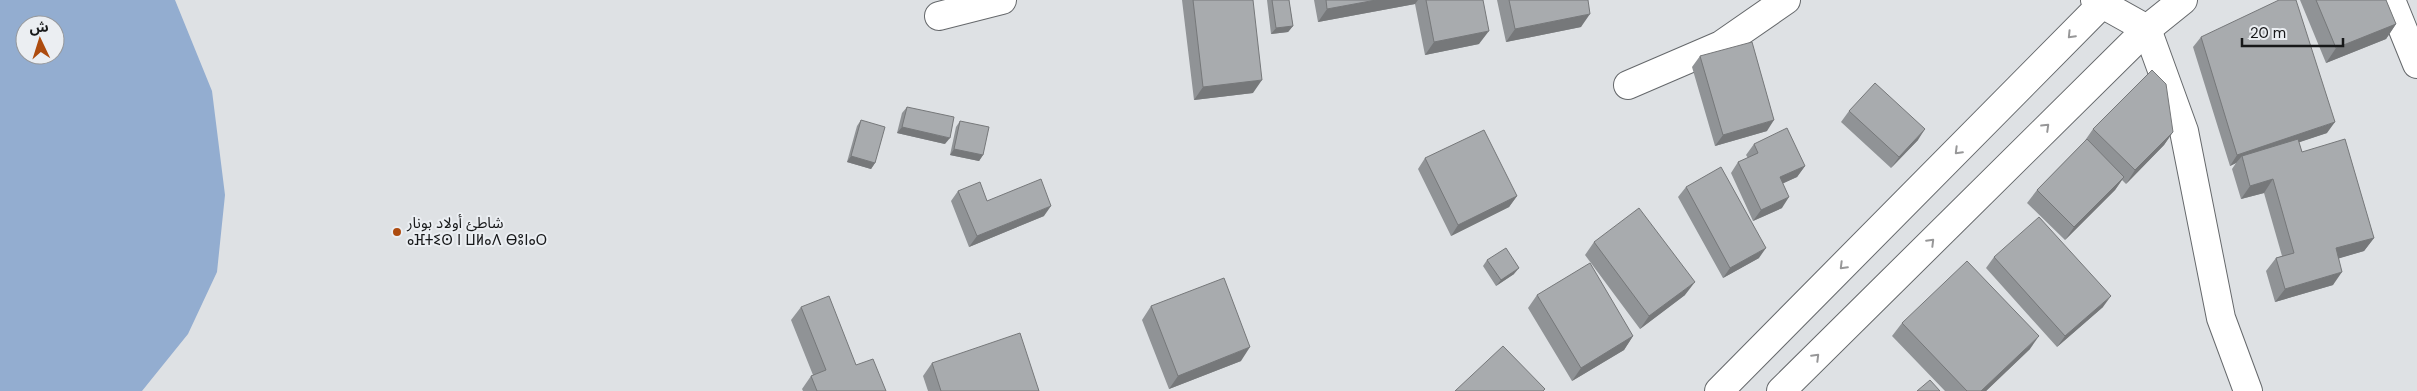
<svg xmlns="http://www.w3.org/2000/svg" width="2417" height="391" font-family="'DM Sans','Noto Sans Arabic','Noto Sans Tifinagh',sans-serif">
	<style>
		.water { fill: #93add0; fill-rule: evenodd }
		.lines { fill: none; stroke-linecap: round; stroke-linejoin: round }
		.street-casing { stroke: #65686b; stroke-width: 30 }
		.primary-casing { stroke: #65686b; stroke-width: 30 }
		.street { stroke: #fff; stroke-width: 28 }
		.primary { stroke: #fff; stroke-width: 28 }
		.wall { fill: #909396 }
		.shaded-wall { fill: #76787a }
		.building { fill: #a8abae; stroke: #76787a }
		.oneway { stroke: #979798 }
		.poi-dot { fill: #ad4b0f; stroke: #ebeef2; stroke-width: 2 }
		.labels { text-anchor: middle; dominant-baseline: central; stroke-width: 4; stroke-linejoin: round; paint-order: stroke }
		.poi-label { font-size: 15px; fill: #171819; stroke: #ebeef2; text-anchor: start }
	</style>
	<rect width="100%" height="100%" fill="#dee1e4"/>
	<!-- water -->
	<path class="water" d="M0 0H175L212 91 225 195 217 272 188 334 142 391H0ZM25 25H55V55H25Z"/>
	<g class="lines">
		<defs>
			<path id="street" d="M2095 0 2147 29 2184 131 2221 318 2248 391
				M2391 0 2417 64
				M939 16 1002 0
				M1628 85 1721 45 1786 0"/>
			<path id="primary" d="M1719 391 2106 0
				M1781 391 2147 29 2183 0"/>
		</defs>
		<!-- street casing -->
		<use href="#street" class="street-casing"/>
		<!-- primary casing -->
		<use href="#primary" class="primary-casing"/>
		<!-- street -->
		<use href="#street" class="street"/>
		<!-- primary -->
		<use href="#primary" class="primary"/>
	</g>
	<!-- wall -->
	<path class="wall" d="M1182 0H1253V93L1194 100Z
		M1267 0H1289L1293 26 1288 32 1271 34Z
		M1314 0H1483L1479 44 1425 55 1415 4 1318 22Z
		M1497 0H1588L1581 27 1506 42Z
		M2300 0H2386L2396 24 2386 39 2326 63Z
		M2201 37 2327 133 2299 142 2302 152 2374 238 2364 251 2339 258 2333 285 2275 302 2266 271 2276 258 2282 256 2264 193 2241 199 2232 169 2236 163 2230 166 2193 47Z
		M1700 56 1767 131 1715 146 1692 67Z
		M907 107 945 144 897 133 902 113Z
		M1849 111 1918 140 1891 168 1841 122Z
		M861 120 875 163 871 169 847 162 857 126Z
		M960 121 983 155 979 161 950 155 956 127Z
		M2093 129 2173 132 2164 145 2126 184 2122 180 2115 190 2065 240 2027 203 2037 190 2084 142Z
		M1754 144 1805 166 1797 177 1783 183 1782 208 1753 221 1731 173 1738 162 1748 158 1746 155Z
		M1425 158 1517 196 1509 207 1451 236 1418 169Z
		M1686 187 1759 258 1723 278 1678 197Z
		M958 191 987 201 1044 216 969 247 951 201Z
		M1594 242 1685 295 1640 329 1585 255Z
		M1994 257 2103 307 2057 347 1986 268Z
		M1487 260 1514 274 1496 286 1483 266Z
		M1537 295 1633 336 1624 350 1572 381 1528 308Z
		M1151 306 1241 361 1169 389 1142 320Z
		M801 307 856 365 886 391H803L802 389 811 376 813 375 791 320Z
		M1902 323 2030 349 1986 391H1945L1892 336Z
		M932 363 1039 391H928L923 376Z"/>
	<!-- shaded-wall -->
	<path class="shaded-wall" d="M1376 0H1418L1415 4 1318 22 1327 9Z
		M1590 14 1581 27 1506 42 1515 29Z
		M2396 24 2386 39 2326 63 2336 48Z
		M1293 26 1288 32 1271 34 1276 28Z
		M1489 31 1479 44 1425 55 1434 42Z
		M1262 80 1253 93 1194 100 1203 87Z
		M1774 120 1767 131 1715 146 1723 135Z
		M2335 122 2327 133 2243 161 2242 156 2236 163 2230 166 2237 155Z
		M902 127 950 138 945 144 897 133Z
		M1925 129 1918 140 1891 168 1899 157Z
		M2173 132 2164 145 2126 184 2135 170Z
		M954 149 983 155 979 161 950 155Z
		M851 156 875 163 871 169 847 162Z
		M1805 166 1797 177 1773 188 1780 177Z
		M2124 177 2115 190 2065 240 2074 227Z
		M2273 179 2264 193 2241 199 2250 186Z
		M1517 196 1509 207 1451 236 1458 225Z
		M1789 197 1782 208 1753 221 1761 210Z
		M1051 206 1044 216 969 247 977 236Z
		M2374 238 2364 251 2327 262 2336 248Z
		M1766 248 1759 258 1723 278 1730 268Z
		M1519 268 1514 274 1496 286 1501 280Z
		M2342 272 2333 285 2275 302 2285 289Z
		M1695 282 1685 295 1640 329 1649 316Z
		M2111 296 2103 307 2057 347 2065 336Z
		M1633 336 1624 350 1572 381 1581 368Z
		M2039 336 2030 349 1986 391H1981Z
		M1250 347 1241 361 1169 389 1178 376Z"/>
	<!-- building -->
	<path class="building" d="M1193 0H1253L1262 80 1203 87Z
		M1272 0H1289L1293 26 1276 28Z
		M1326 0H1376L1327 9Z
		M1426 0H1483L1489 31 1434 42Z
		M1509 0H1588L1590 14 1515 29Z
		M2279 0H2296L2335 122 2237 155 2201 37Z
		M2316 0H2386L2396 24 2336 48Z
		M1752 42 1774 120 1723 135 1700 56Z
		M2152 70 2166 84 2173 132 2135 170 2093 129Z
		M1875 83 1925 129 1899 157 1849 111Z
		M907 107 954 117 950 138 902 127Z
		M861 120 885 127 875 163 851 156Z
		M960 121 989 127 983 155 954 149Z
		M1787 128 1805 166 1780 177 1789 197 1761 210 1738 162 1758 153 1754 144Z
		M1484 130 1517 196 1458 225 1425 158Z
		M2087 139 2124 177 2074 227 2037 190Z
		M2298 139 2302 152 2345 139 2374 238 2336 248 2342 272 2285 289 2276 258 2294 253 2273 179 2250 186 2242 156Z
		M1721 167 1766 248 1730 268 1686 187Z
		M1041 179 1051 206 977 236 958 191 980 182 987 201Z
		M1639 208 1695 282 1649 316 1594 242Z
		M2039 217 2111 296 2065 336 1994 257Z
		M1506 248 1519 268 1501 280 1487 260Z
		M1967 261 2039 336 1981 391H1967L1902 323Z
		M1590 263 1633 336 1581 368 1537 295Z
		M1224 278 1250 347 1178 376 1151 306Z
		M829 296 856 365 873 359 886 391H817L811 376 826 370 801 307Z
		M1020 333 1039 391H941L932 363Z
		M1503 346 1545 389 1543 391H1455Z
		M1930 380 1940 391H1917Z"/>
	<!-- one-way arrows -->
	<defs><path id="oneway-chevron" d="M-2-3.5L2.5 0L-2 3.5" fill="none" stroke-width="1.6" stroke-linecap="round" stroke-linejoin="round" transform="scale(1.25)"/></defs>
	<g class="oneway">
		<use href="#oneway-chevron" transform="translate(2071 35) rotate(134)"/>
		<use href="#oneway-chevron" transform="translate(2046 127) rotate(-44)"/>
		<use href="#oneway-chevron" transform="translate(1958 151) rotate(135)"/>
		<use href="#oneway-chevron" transform="translate(1931 242) rotate(-45)"/>
		<use href="#oneway-chevron" transform="translate(1843 266) rotate(135)"/>
		<use href="#oneway-chevron" transform="translate(1816 357) rotate(-45)"/>
	</g>
	<!-- markers -->
	<circle class="poi-dot" cx="397" cy="232" r="5"/>
	<g class="labels">
		<!-- poi labels -->
		<g class="poi-label">
			<text x="407" y="223">شاطئ أولاد بونار<tspan x="407" dy="17">ⴰⴼⵜⵉⵙ ⵏ ⵡⵍⴰⴷ ⴱⵓⵏⴰⵔ</tspan></text>
		</g>
	</g>
	<!-- north arrow -->
	<g transform="translate(40 40) rotate(356)"><circle r="24" fill="#ebeef2" stroke="#96989b"/>
	<path d="M0-4L9 19L0 12L-9 19Z" fill="#ad4b0f"/>
	<text y="-8" font-size="14" font-weight="bold" text-anchor="middle" fill="#171819">ش</text>
	</g>
	<!-- scale -->
	<path d="M2242 38v8h101v-8" fill="none" stroke="#171819" stroke-width="2.5"/>
	<text x="2250" y="38" font-size="15" fill="#171819" stroke="#ebeef2" stroke-width="4" paint-order="stroke">20 m</text>
</svg>
